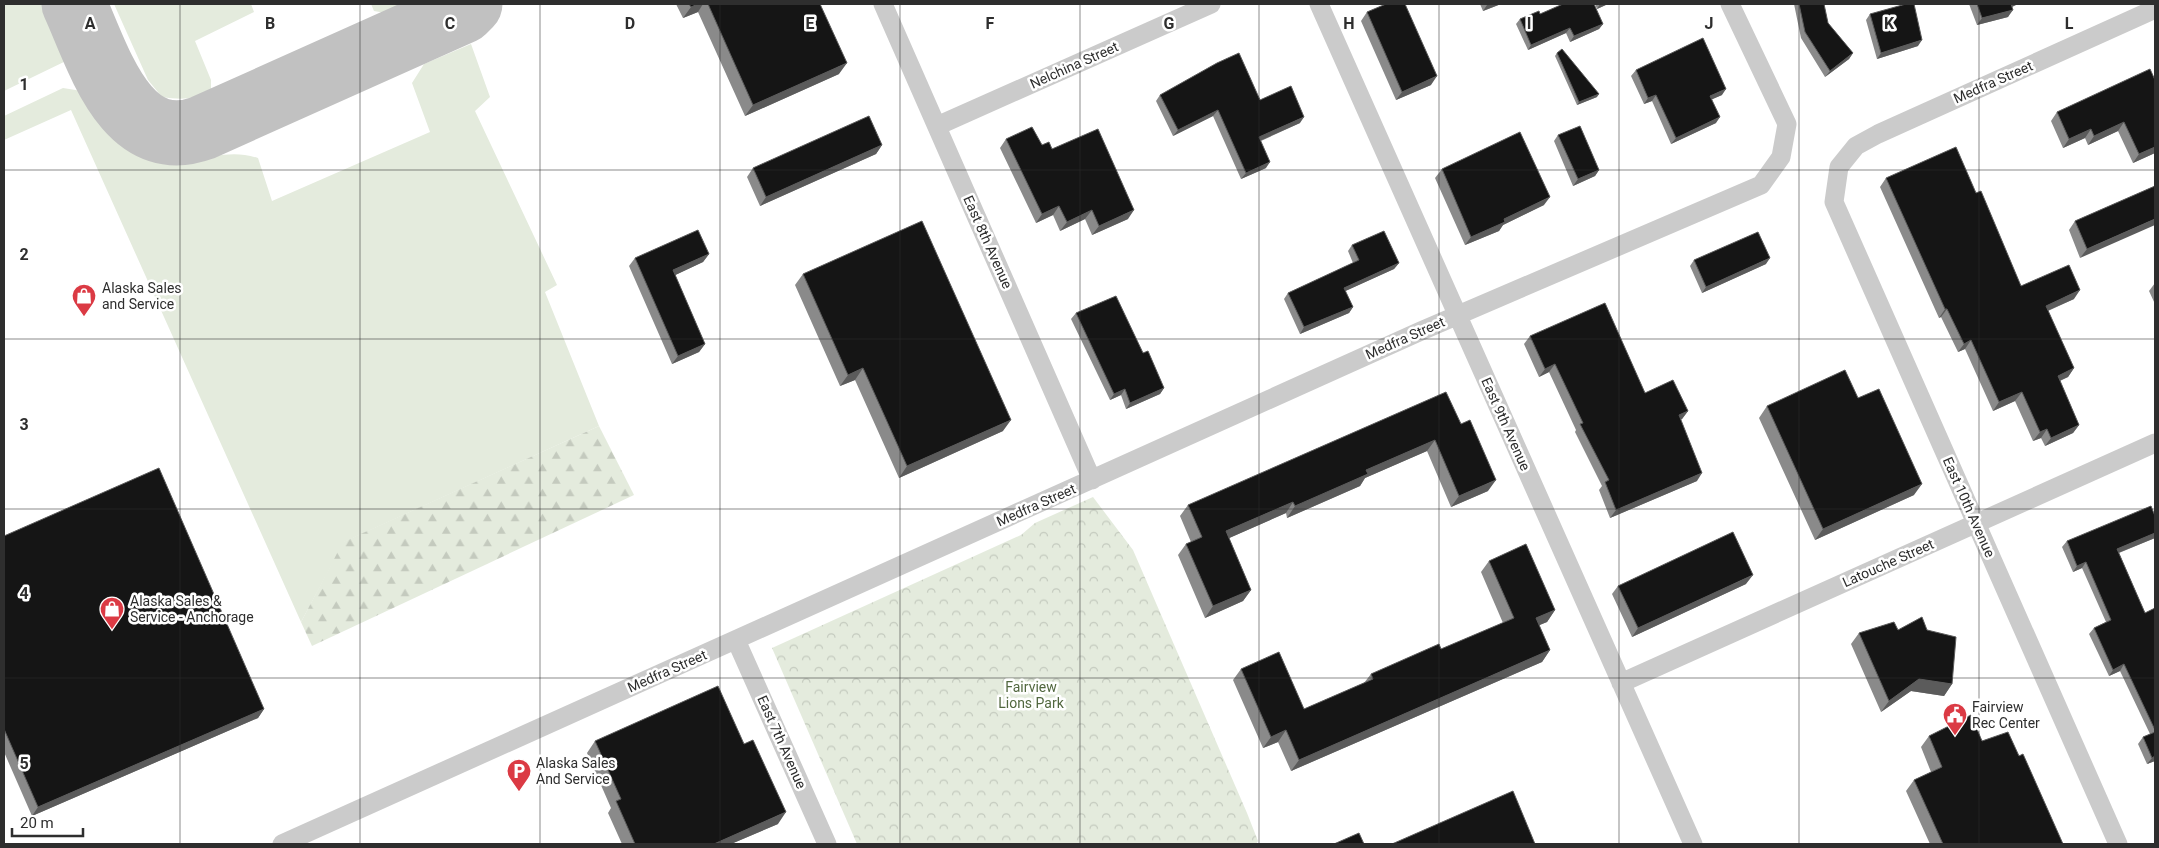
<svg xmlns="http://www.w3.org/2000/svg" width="2159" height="848" font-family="Roboto,sans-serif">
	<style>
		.green { fill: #e4ebdd }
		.forest { fill: url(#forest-firs) }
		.park { fill: url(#park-crowns) }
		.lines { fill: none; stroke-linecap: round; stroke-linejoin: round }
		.taxiway { stroke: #c1c1c1; stroke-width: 65 }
		.minor { stroke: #cbcbcb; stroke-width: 19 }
		.wall { fill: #8a8a8a }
		.shaded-wall { fill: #5b5b5b }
		.building { fill: #151515; stroke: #5b5b5b }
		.grid { fill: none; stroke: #2e2e2e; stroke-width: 1; stroke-opacity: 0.55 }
		.labels { text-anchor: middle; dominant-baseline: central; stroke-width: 5; stroke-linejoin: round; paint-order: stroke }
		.street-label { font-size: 14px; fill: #2e2e2e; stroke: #fff }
		.poi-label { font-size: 14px; fill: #2e2e2e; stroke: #fff; text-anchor: start }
		.park-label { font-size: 14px; fill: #51673e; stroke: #fff }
		.grid-label { font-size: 16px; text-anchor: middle; font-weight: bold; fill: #2e2e2e; stroke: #fff; stroke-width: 5; stroke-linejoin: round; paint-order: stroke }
	</style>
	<defs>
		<pattern id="forest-firs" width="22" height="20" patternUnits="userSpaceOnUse" patternTransform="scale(1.25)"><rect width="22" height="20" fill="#e4ebdd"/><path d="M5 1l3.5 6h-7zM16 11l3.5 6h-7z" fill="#c4cabe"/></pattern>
		<pattern id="park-crowns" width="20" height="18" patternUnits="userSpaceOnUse" patternTransform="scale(1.25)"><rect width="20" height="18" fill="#e4ebdd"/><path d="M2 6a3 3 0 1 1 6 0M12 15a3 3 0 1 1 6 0" fill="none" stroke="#c4cabe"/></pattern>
	</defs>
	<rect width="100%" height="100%" fill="#fff"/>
	<!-- green -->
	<path class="green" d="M4 4H45L70 59 4 91Z
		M114 4H251L254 12 195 41 211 80V89C193 100 183 100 162 97L148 80Z
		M371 4H410L391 14 374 11Z
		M471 44 490 97 475 111 557 285 545 292 599 426 344 542 301 622 71 110 4 140V116L63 88 88 92C94 103 100 115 107 126 124 148 162 163 190 160 215 157 233 150 258 158L272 201 430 132 412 83 424 64Z"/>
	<!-- forest -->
	<path class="forest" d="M599 426 634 495 312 646 301 622 343 542Z"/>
	<!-- park -->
	<path class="park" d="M1093 497 1133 550 1247 813 1258 841 1256 844H857L772 648 1021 535 1035 523Z"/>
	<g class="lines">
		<!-- taxiway -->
		<path class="taxiway" d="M74 4C98 56 125 156 202 128L463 11 470 4"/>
		<!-- minor -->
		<path class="minor" d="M883 4 1092 480
			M1319 4 1693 844
			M937 126 1211 4
			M736 640 827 844
			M1621 683 2155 443
			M282 844 1421 331 1761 185 1781 157 1787 124 1730 4
			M2118 844 1834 202 1839 167 1856 146 1878 134 2155 9"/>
	</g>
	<!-- wall -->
	<path class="wall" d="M676 4H820L839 74 745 116 698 12 683 18Z
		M1480 4H1501L1483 11Z
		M1595 4H1608L1597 9Z
		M1794 4H1824L1828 23 1853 53 1849 59 1825 77 1801 38Z
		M1969 4H2018L2012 7 2008 17 1977 25Z
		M1367 12 1431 85 1396 100 1361 21Z
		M1540 14 1603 24 1599 29 1570 42 1566 33 1528 50 1516 24 1520 19Z
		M1870 14 1918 46 1877 59 1866 20Z
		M1557 53 1597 97 1577 105 1555 56Z
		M1636 70 1722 95 1712 99 1716 123 1671 144 1652 101 1644 104 1631 76Z
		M2155 80V153L2133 163 2118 131 2088 145 2085 138 2063 148 2051 121 2057 112Z
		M1160 95 1260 100 1300 123 1261 141 1266 168 1241 179 1213 116 1173 136 1156 101Z
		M1558 135 1599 170 1595 176 1573 186 1554 141Z
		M1006 139 1042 145 1052 149 1128 219 1092 235 1085 219 1060 231 1053 215 1036 223 1000 148Z
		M882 145 876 154 760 206 747 177 753 168Z
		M1442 169 1544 205 1503 225 1499 231 1465 245 1435 178Z
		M1886 178 1976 193 2021 286 2074 299 2048 311 2074 368 2068 377 2060 381 2079 425 2073 433 2045 446 2041 438 2033 441 2015 401 1993 411 1965 349 1958 352 1941 317 1939 318 1880 187Z
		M2155 186 2080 258 2069 230 2075 221Z
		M1352 245 1399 263 1394 269 1345 291 1353 307 1349 313 1300 334 1284 299 1288 293 1353 263 1348 251Z
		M709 254 703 262 675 275 705 344 699 352 672 364 629 266 635 258Z
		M1694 260 1766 264 1702 293 1690 266Z
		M803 274 1003 431 899 478 855 380 840 386 795 285Z
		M2155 283V304L2149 291Z
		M1076 313 1143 353 1164 388 1160 394 1126 409 1121 395 1110 400 1071 319Z
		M1530 336 1645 393 1688 411 1682 419 1680 420 1697 481 1610 518 1599 490 1602 486 1575 432 1576 430 1549 372 1539 377 1524 344Z
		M1858 398 1914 495 1815 540 1759 418 1767 406Z
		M1461 424 1488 491 1451 507 1427 451 1365 478 1360 486 1287 518 1286 513 1229 538 1251 590 1243 601 1205 618 1178 555 1186 544 1191 542 1180 516 1188 505Z
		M2155 516V538L2119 553 2145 613 2155 608V761L2147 764 2138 744 2143 737 2150 734 2120 671 2109 676 2089 634 2094 628 2106 622 2082 568 2073 572 2062 547 2067 541Z
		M4 536 264 709 258 718 32 816 4 752Z
		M1489 561 1555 610 1547 622 1539 625 1550 650 1542 662 1291 771 1278 742 1263 748 1233 680 1241 669 1304 709 1364 683 1371 674 1441 649 1503 623 1481 572Z
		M1746 584 1632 637 1612 594 1618 586Z
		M1898 630 1952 684 1944 696 1911 691 1881 712 1851 644 1859 633Z
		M1929 736 1982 741 2019 756 2063 844H1930L1906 791 1914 780 1931 772 1921 747Z
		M595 741 778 824 731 844H622L608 813 611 808 587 753Z"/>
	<!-- shaded-wall -->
	<path class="shaded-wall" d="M698 4H703L698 12 683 18 691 7Z
		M1490 4H1501L1483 11 1487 5Z
		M1600 4H1608L1597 9Z
		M2010 4H2018L2005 10Z
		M2013 10 2008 17 1977 25 1982 18Z
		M1603 24 1599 29 1570 42 1574 36Z
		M1570 28 1566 33 1528 50 1531 45Z
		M1922 40 1918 46 1877 59 1881 53Z
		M1853 53 1849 59 1825 77 1830 71Z
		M847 63 839 74 745 116 753 105Z
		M1437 76 1431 85 1396 100 1402 92Z
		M1726 89 1722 95 1706 102 1710 96Z
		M1599 94 1597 97 1577 105 1579 102Z
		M1656 95 1652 101 1644 104 1648 98Z
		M1218 110 1213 116 1173 136 1178 130Z
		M1304 117 1300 123 1255 143 1259 137Z
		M1720 117 1716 123 1671 144 1676 138Z
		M2124 122 2118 131 2088 145 2094 136Z
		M2091 129 2085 138 2063 148 2069 139Z
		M882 145 876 154 760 206 766 197Z
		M2155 147V153L2133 163 2139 154Z
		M1270 162 1266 168 1241 179 1246 173Z
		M1599 170 1595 176 1573 186 1578 179Z
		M1550 197 1544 205 1503 225 1499 231 1465 245 1471 237 1504 219Z
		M1059 206 1053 215 1036 223 1042 214Z
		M1092 210 1085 219 1060 231 1067 222Z
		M1134 210 1128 219 1092 235 1099 226Z
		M2155 219V225L2080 258 2087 249Z
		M709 254 703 262 667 279 673 270Z
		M1770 258 1766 264 1702 293 1706 287Z
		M1399 263 1394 269 1339 294 1344 288Z
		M2080 290 2074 299 2040 314 2046 306Z
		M1353 307 1349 313 1300 334 1304 327Z
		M1945 309H1947L1941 317 1939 318Z
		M1971 340 1965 349 1958 352 1964 344Z
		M705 344 699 352 672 364 678 356Z
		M1555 364 1549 372 1539 377 1545 369Z
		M863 368 855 380 840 386 848 375Z
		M2074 368 2068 377 2052 384 2058 376Z
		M1164 388 1160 394 1126 409 1130 403Z
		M1125 389 1121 395 1110 400 1114 394Z
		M2022 392 2015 401 1993 411 1999 402Z
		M1688 411 1682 419 1673 423 1679 415Z
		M1011 420 1003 431 899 478 907 466Z
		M2079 425 2073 433 2045 446 2051 438Z
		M2047 429 2041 438 2033 441 2040 432Z
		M1435 440 1427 451 1365 478 1360 486 1287 518 1295 506 1366 470Z
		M1702 473 1697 481 1610 518 1616 510Z
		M1496 480 1488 491 1451 507 1459 496Z
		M1922 484 1914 495 1815 540 1823 529Z
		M1293 502 1286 513 1218 543 1226 531Z
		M2155 533V538L2113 555 2117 549Z
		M2086 562 2082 568 2073 572 2077 566Z
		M1753 575 1746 584 1632 637 1638 628Z
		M1251 590 1243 601 1205 618 1213 606Z
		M1555 610 1547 622 1528 630 1536 618Z
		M1550 650 1542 662 1291 771 1299 760Z
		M2124 664 2120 671 2109 676 2113 670Z
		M1919 679 1952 684 1944 696 1911 691 1881 712 1889 701Z
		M264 709 258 718 32 816 38 807Z
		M1286 730 1278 742 1263 748 1271 737Z
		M2155 756V761L2147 764 2152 758Z
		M786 812 778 824 731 844H714Z"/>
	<!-- building -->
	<path class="building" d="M689 4H698L691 7Z
		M708 4H820L847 63 753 105Z
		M1386 4H1405L1437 76 1402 92 1367 12Z
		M1563 4H1594L1603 24 1574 36 1570 28 1531 45 1520 19 1539 11 1540 14Z
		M1799 4H1824L1828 23 1853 53 1830 71 1805 32Z
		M1906 4H1914L1922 40 1881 53 1870 14Z
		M1977 4H2011L2013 10 1982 18Z
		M1703 38 1726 89 1710 96 1720 117 1676 138 1656 95 1648 98 1636 70Z
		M1562 49 1599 94 1579 102 1557 53Z
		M1239 53 1260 100 1291 86 1304 117 1259 137 1270 162 1246 173 1218 110 1178 130 1160 95 1217 63Z
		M2150 69 2155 80V147L2139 154 2124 122 2094 136 2091 129 2069 139 2057 112Z
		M869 116 882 145 766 197 753 168Z
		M1580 126 1599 170 1578 179 1558 135Z
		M1032 127 1042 145 1049 142 1052 149 1098 129 1134 210 1099 226 1092 210 1067 222 1059 206 1042 214 1006 139Z
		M1520 132 1550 197 1504 219 1505 222 1471 237 1442 169Z
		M1956 147 1976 193 1981 191 2021 286 2069 265 2080 290 2046 306 2074 368 2058 376 2079 425 2051 438 2047 429 2040 432 2022 392 1999 402 1971 340 1964 344 1947 309H1945L1886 178Z
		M2155 186V219L2087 249 2075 221Z
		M922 221 1011 420 907 466 863 368 848 375 803 274Z
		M698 230 709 254 673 270 705 344 678 356 635 258Z
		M1384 231 1399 263 1344 288 1353 307 1304 327 1288 293 1359 260 1352 245Z
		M1758 232 1770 258 1706 287 1694 260Z
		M1116 296 1143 353 1148 351 1164 388 1130 403 1125 389 1114 394 1076 313Z
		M1605 303 1645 393 1673 380 1688 411 1679 415 1702 473 1616 510 1605 482 1609 480 1580 424 1583 423 1555 364 1545 369 1530 336Z
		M1845 370 1858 398 1879 389 1922 484 1823 529 1767 406Z
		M1446 392 1461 424 1470 420 1496 480 1459 496 1435 440 1366 470 1368 474 1295 506 1293 502 1226 531 1251 590 1213 606 1186 544 1202 537 1188 505Z
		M159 468 264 709 38 807 4 729V536Z
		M2151 506 2155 516V533L2117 549 2145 613 2155 608V730L2124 664 2113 670 2094 628 2111 620 2086 562 2077 566 2067 541Z
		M1733 532 1753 575 1638 628 1618 586Z
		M1526 544 1555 610 1536 618 1550 650 1299 760 1286 730 1271 737 1241 669 1279 652 1304 709 1373 679 1371 674 1439 644 1441 649 1514 618 1489 561Z
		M1922 617 1927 630 1956 637 1952 684 1919 679 1889 701 1859 633 1894 622 1898 630Z
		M718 686 744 744 753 740 786 812 714 844H635L616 801 621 799 595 741Z
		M1971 715 1982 741 2008 732 2019 756 2023 754 2063 844H1943L1914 780 1942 767 1929 736Z
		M2155 732V756L2152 758 2143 737Z
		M1513 791 1535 844H1392Z
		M1359 833 1364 844H1334Z"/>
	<!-- grid -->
	<path class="grid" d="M180 4V844M360 4V844M540 4V844M720 4V844M900 4V844M1080 4V844M1259 4V844M1439 4V844M1619 4V844M1799 4V844M1979 4V844M4 170H2155M4 339H2155M4 509H2155M4 678H2155"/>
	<!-- icons -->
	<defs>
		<symbol id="shop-pin" viewBox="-11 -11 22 30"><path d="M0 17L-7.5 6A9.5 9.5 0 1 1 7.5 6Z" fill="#db3a44" stroke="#fff"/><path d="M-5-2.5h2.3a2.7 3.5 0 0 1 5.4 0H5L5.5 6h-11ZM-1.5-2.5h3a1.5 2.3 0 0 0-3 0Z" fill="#fff"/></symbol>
		<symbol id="civic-pin" viewBox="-11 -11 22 30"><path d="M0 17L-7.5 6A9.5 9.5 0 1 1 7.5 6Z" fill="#db3a44" stroke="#fff"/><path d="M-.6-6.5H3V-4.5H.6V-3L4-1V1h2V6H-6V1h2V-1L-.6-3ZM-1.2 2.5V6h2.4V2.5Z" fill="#fff"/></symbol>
		<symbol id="parking-pin" viewBox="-11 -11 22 30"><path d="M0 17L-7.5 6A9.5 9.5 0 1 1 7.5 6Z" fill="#db3a44" stroke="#fff"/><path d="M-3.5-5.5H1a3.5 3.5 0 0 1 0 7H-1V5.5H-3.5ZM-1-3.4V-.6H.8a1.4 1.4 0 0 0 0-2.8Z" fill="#fff"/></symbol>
	</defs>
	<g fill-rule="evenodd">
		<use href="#shop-pin" x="70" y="282" width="28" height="38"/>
		<use href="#shop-pin" x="98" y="595" width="28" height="38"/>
		<use href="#civic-pin" x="1941" y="701" width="28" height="38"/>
		<use href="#parking-pin" x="505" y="757" width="28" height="38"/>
	</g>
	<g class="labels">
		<!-- street labels -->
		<g class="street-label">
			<text transform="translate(1074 65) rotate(-24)">Nelchina Street</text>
			<text transform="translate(1993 82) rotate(-24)">Medfra Street</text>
			<text transform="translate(988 242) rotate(66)">East 8th Avenue</text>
			<text transform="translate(1405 338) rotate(-24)">Medfra Street</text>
			<text transform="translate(1506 424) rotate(66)">East 9th Avenue</text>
			<text transform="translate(1036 505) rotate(-24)">Medfra Street</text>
			<text transform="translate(1969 507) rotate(66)">East 10th Avenue</text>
			<text transform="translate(1888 563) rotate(-24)">Latouche Street</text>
			<text transform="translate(667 671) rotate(-24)">Medfra Street</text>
			<text transform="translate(782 742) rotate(66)">East 7th Avenue</text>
		</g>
		<!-- poi labels -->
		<g class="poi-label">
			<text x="102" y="288">Alaska Sales<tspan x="102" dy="16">and Service</tspan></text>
			<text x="130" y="601">Alaska Sales &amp;<tspan x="130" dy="16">Service - Anchorage</tspan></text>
			<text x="1972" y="707">Fairview<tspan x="1972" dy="16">Rec Center</tspan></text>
			<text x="536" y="763">Alaska Sales<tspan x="536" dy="16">And Service</tspan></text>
		</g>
		<!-- park labels -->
		<g class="park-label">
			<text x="1031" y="687">Fairview<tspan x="1031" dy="16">Lions Park</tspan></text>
		</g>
	</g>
	<g class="grid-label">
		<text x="90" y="29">A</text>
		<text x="270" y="29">B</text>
		<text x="450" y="29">C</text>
		<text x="630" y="29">D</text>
		<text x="810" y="29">E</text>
		<text x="990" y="29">F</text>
		<text x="1169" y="29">G</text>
		<text x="1349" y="29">H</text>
		<text x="1529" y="29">I</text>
		<text x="1709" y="29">J</text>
		<text x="1889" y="29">K</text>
		<text x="2069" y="29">L</text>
		<text x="24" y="90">1</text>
		<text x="24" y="260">2</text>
		<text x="24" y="430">3</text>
		<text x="24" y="599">4</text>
		<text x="24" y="769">5</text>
	</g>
	<!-- border -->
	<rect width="2159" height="848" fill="none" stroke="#2e2e2e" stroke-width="10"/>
	<!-- scale -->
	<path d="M12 828v8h71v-8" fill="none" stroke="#2e2e2e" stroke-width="2.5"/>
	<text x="20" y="828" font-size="15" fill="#2e2e2e" stroke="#ffffff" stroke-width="4" paint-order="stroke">20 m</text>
</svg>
